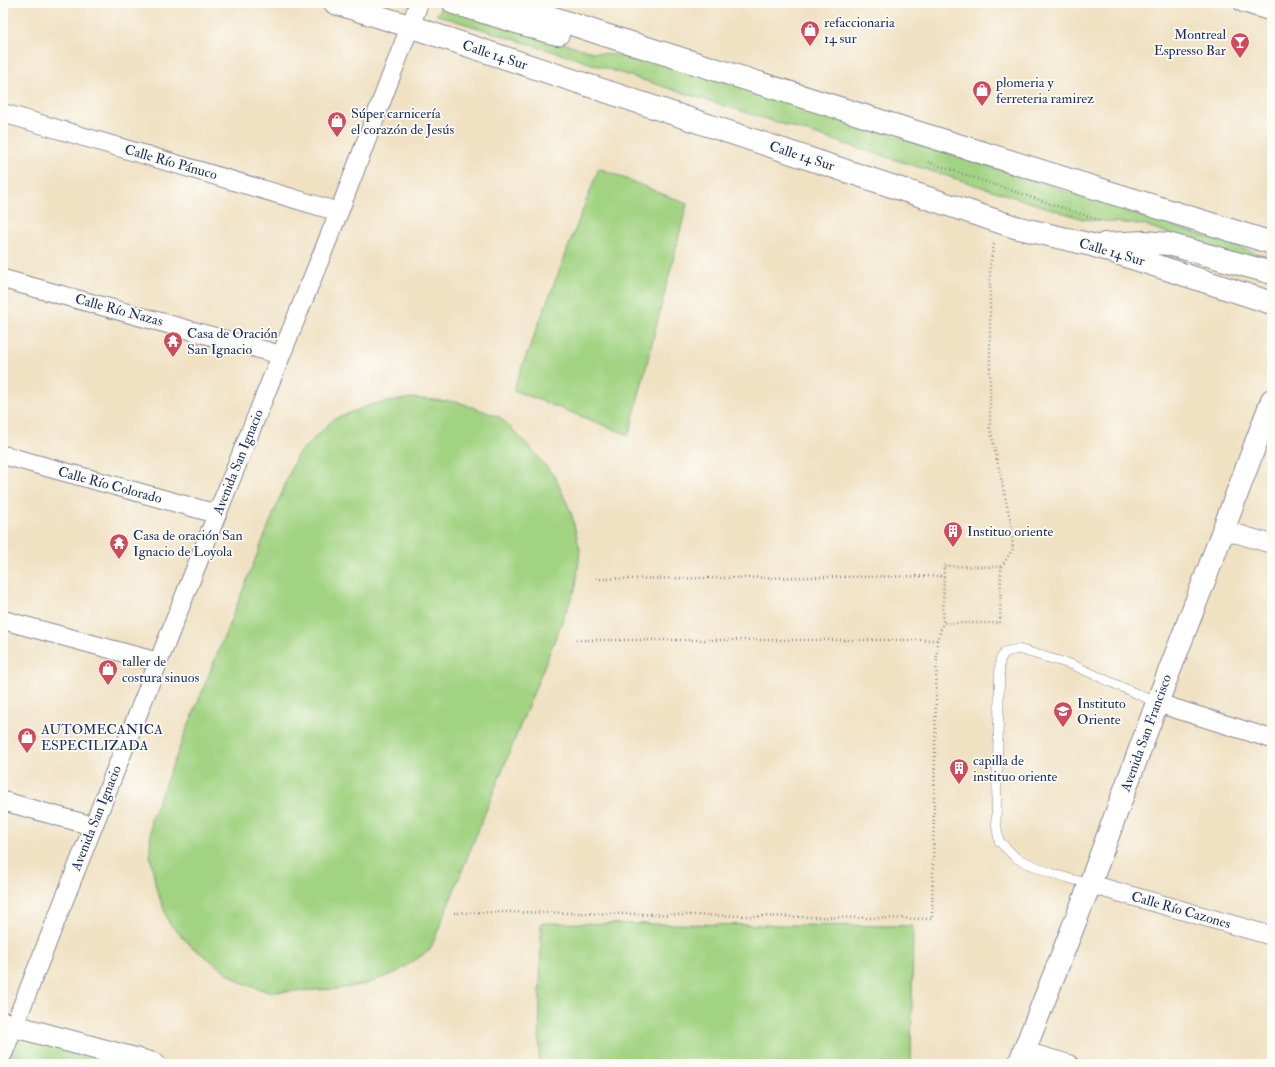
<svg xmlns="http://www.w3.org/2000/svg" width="1275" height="1067" font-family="'IM FELL Double Pica',serif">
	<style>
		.green { fill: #a2d382; stroke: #5e8170 }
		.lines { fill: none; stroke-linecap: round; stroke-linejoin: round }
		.service-casing { stroke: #868890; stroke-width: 10 }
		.minor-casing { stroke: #868890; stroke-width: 20 }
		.tertiary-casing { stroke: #868890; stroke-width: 24 }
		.secondary-casing { stroke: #868890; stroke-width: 24 }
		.path { stroke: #868890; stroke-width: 2.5; stroke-dasharray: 1 3; stroke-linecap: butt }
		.service { stroke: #fff; stroke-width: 9 }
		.minor { stroke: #fff; stroke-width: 18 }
		.tertiary { stroke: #fff; stroke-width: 22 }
		.secondary { stroke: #fff; stroke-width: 22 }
		.labels { text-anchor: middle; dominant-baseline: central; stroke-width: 3.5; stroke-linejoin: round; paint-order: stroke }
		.poi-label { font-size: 14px; fill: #1b2f5e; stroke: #fdfcf7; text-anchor: start }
		.street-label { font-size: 14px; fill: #1b2f5e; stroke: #fdfcf7 }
	</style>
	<rect width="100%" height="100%" fill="#fdfcf7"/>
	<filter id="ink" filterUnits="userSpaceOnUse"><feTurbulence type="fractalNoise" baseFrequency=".025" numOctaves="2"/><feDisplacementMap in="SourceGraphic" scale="8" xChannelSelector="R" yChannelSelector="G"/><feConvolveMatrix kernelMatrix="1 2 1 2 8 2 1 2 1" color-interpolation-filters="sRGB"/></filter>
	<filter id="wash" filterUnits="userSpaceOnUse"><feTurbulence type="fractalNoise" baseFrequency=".012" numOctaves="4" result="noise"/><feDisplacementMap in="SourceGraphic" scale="16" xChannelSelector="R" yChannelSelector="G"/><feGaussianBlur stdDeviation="0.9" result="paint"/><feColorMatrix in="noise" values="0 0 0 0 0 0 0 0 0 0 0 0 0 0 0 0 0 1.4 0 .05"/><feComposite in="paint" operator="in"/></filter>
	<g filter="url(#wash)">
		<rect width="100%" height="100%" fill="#f0e1c3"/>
		<!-- green -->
		<path class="green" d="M442 5 592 52 669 63 1272 258V268L1144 225 1083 219 437 15Z
			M599 168 687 204 629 435 513 390Z
			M411 398 458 402 500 417 527 444 555 477 571 512 580 550 576 587 430 950 397 972 366 984 338 989 271 992 243 984 192 947 169 923 156 888 150 854 151 819 297 455 334 419 370 405Z
			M541 923 913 926 911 1064H539Z
			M3 1023 157 1064H3Z"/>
	</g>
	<g filter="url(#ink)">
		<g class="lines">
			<defs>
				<path id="service" d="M1090 884 1053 874 1016 858 999 841 996 823 1000 660 1005 652 1018 649 1073 665 1157 703"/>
				<path id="minor" d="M1243 3 1272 12
					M3 113 339 212
					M3 279 281 355
					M3 455 217 514
					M1224 530 1272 544
					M3 620 158 662
					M1157 703 1272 739
					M3 801 93 826
					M1090 884 1272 936
					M1024 1051 1069 1064
					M3 1054 217 514 339 212 419 3"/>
				<path id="tertiary" d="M1019 1064 1090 884 1157 703 1206 576 1272 400"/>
				<path id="secondary" d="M335 3 409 26 1015 227 1092 245 1272 303
					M454 3 549 32 558 34
					M508 3 605 35 1272 243
					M1105 244 1145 242 1168 244 1272 273
					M3 1023 154 1064"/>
			</defs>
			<!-- service casing -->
			<use href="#service" class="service-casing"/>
			<!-- minor casing -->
			<use href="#minor" class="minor-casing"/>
			<!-- tertiary casing -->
			<use href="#tertiary" class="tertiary-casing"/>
			<!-- secondary casing -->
			<use href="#secondary" class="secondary-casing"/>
			<!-- path -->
			<path class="path" d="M928 162 1101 221
				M994 244 990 265V428L1011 524 1013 549 1001 567 1000 623H943L944 566 1001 567
				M596 579 943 576
				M576 640H937
				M454 913 506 912 932 919 937 640 943 623"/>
			<!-- service -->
			<use href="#service" class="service"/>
			<!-- minor -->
			<use href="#minor" class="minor"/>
			<!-- tertiary -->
			<use href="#tertiary" class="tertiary"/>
			<!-- secondary -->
			<use href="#secondary" class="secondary"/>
		</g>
	</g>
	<!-- icons -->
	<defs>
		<symbol id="shop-pin" viewBox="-11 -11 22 30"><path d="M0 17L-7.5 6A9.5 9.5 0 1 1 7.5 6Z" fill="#d1495b" stroke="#fdfcf7"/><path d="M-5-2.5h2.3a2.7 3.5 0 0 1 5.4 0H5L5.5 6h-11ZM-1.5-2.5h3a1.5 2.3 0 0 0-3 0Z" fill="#fff"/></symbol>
		<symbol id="bar-pin" viewBox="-11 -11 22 30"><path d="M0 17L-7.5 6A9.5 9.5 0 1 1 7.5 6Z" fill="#d1495b" stroke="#fdfcf7"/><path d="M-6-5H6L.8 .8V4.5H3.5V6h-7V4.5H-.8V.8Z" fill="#fff"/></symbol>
		<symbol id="temple-pin" viewBox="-11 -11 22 30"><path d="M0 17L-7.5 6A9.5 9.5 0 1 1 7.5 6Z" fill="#d1495b" stroke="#fdfcf7"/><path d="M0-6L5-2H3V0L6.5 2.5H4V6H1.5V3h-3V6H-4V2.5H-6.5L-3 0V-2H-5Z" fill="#fff"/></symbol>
		<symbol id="building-pin" viewBox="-11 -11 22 30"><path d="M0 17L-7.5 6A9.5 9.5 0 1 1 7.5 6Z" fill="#d1495b" stroke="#fdfcf7"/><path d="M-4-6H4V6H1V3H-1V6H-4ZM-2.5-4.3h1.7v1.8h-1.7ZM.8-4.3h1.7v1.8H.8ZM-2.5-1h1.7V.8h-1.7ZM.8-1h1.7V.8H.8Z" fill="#fff"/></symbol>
		<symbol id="school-pin" viewBox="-11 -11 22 30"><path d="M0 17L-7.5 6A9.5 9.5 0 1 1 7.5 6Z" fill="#d1495b" stroke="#fdfcf7"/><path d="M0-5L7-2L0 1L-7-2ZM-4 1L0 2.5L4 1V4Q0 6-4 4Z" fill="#fff"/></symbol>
	</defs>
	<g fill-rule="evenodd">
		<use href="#shop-pin" x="799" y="19" width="22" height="30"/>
		<use href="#bar-pin" x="1229" y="31" width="22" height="30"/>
		<use href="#shop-pin" x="971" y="79" width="22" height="30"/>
		<use href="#shop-pin" x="326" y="110" width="22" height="30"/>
		<use href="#temple-pin" x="162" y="330" width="22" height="30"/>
		<use href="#building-pin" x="942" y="520" width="22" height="30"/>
		<use href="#temple-pin" x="108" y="532" width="22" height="30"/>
		<use href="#shop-pin" x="97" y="658" width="22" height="30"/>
		<use href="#school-pin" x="1052" y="700" width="22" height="30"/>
		<use href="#shop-pin" x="16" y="726" width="22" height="30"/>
		<use href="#building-pin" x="948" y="757" width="22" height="30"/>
	</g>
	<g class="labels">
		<!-- poi labels -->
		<g class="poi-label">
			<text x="824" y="22">refaccionaria<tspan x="824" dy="16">14 sur</tspan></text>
			<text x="1226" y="34" text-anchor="end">Montreal<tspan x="1226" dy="16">Espresso Bar</tspan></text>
			<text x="996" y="82">plomeria y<tspan x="996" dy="16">ferreteria ramirez</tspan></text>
			<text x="351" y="113">Súper carnicería<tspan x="351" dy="16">el corazón de Jesús</tspan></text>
			<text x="187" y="333">Casa de Oración<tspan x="187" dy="16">San Ignacio</tspan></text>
			<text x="967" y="531">Instituo oriente</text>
			<text x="133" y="535">Casa de oración San<tspan x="133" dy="16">Ignacio de Loyola</tspan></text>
			<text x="122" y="661">taller de<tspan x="122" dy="16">costura sinuos</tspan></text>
			<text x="1077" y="703">Instituto<tspan x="1077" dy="16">Oriente</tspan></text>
			<text x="41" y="729">AUTOMECANICA<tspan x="41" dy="16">ESPECILIZADA</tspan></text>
			<text x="973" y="760">capilla de<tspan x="973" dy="16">instituo oriente</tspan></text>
		</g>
		<!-- street labels -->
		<g class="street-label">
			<text transform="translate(495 55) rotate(18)">Calle 14 Sur</text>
			<text transform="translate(802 156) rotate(18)">Calle 14 Sur</text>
			<text transform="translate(171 162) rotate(16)">Calle Río Pánuco</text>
			<text transform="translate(1112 252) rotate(16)">Calle 14 Sur</text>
			<text transform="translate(119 310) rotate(15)">Calle Río Nazas</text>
			<text transform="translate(238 462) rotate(-68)">Avenida San Ignacio</text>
			<text transform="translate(110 485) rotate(15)">Calle Río Colorado</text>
			<text transform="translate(1146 733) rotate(-70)">Avenida San Francisco</text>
			<text transform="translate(96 818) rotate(-68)">Avenida San Ignacio</text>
			<text transform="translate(1181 910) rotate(16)">Calle Río Cazones</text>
		</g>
	</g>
	<!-- margin -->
	<rect width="1275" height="1067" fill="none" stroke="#fdfcf7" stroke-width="16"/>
</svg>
